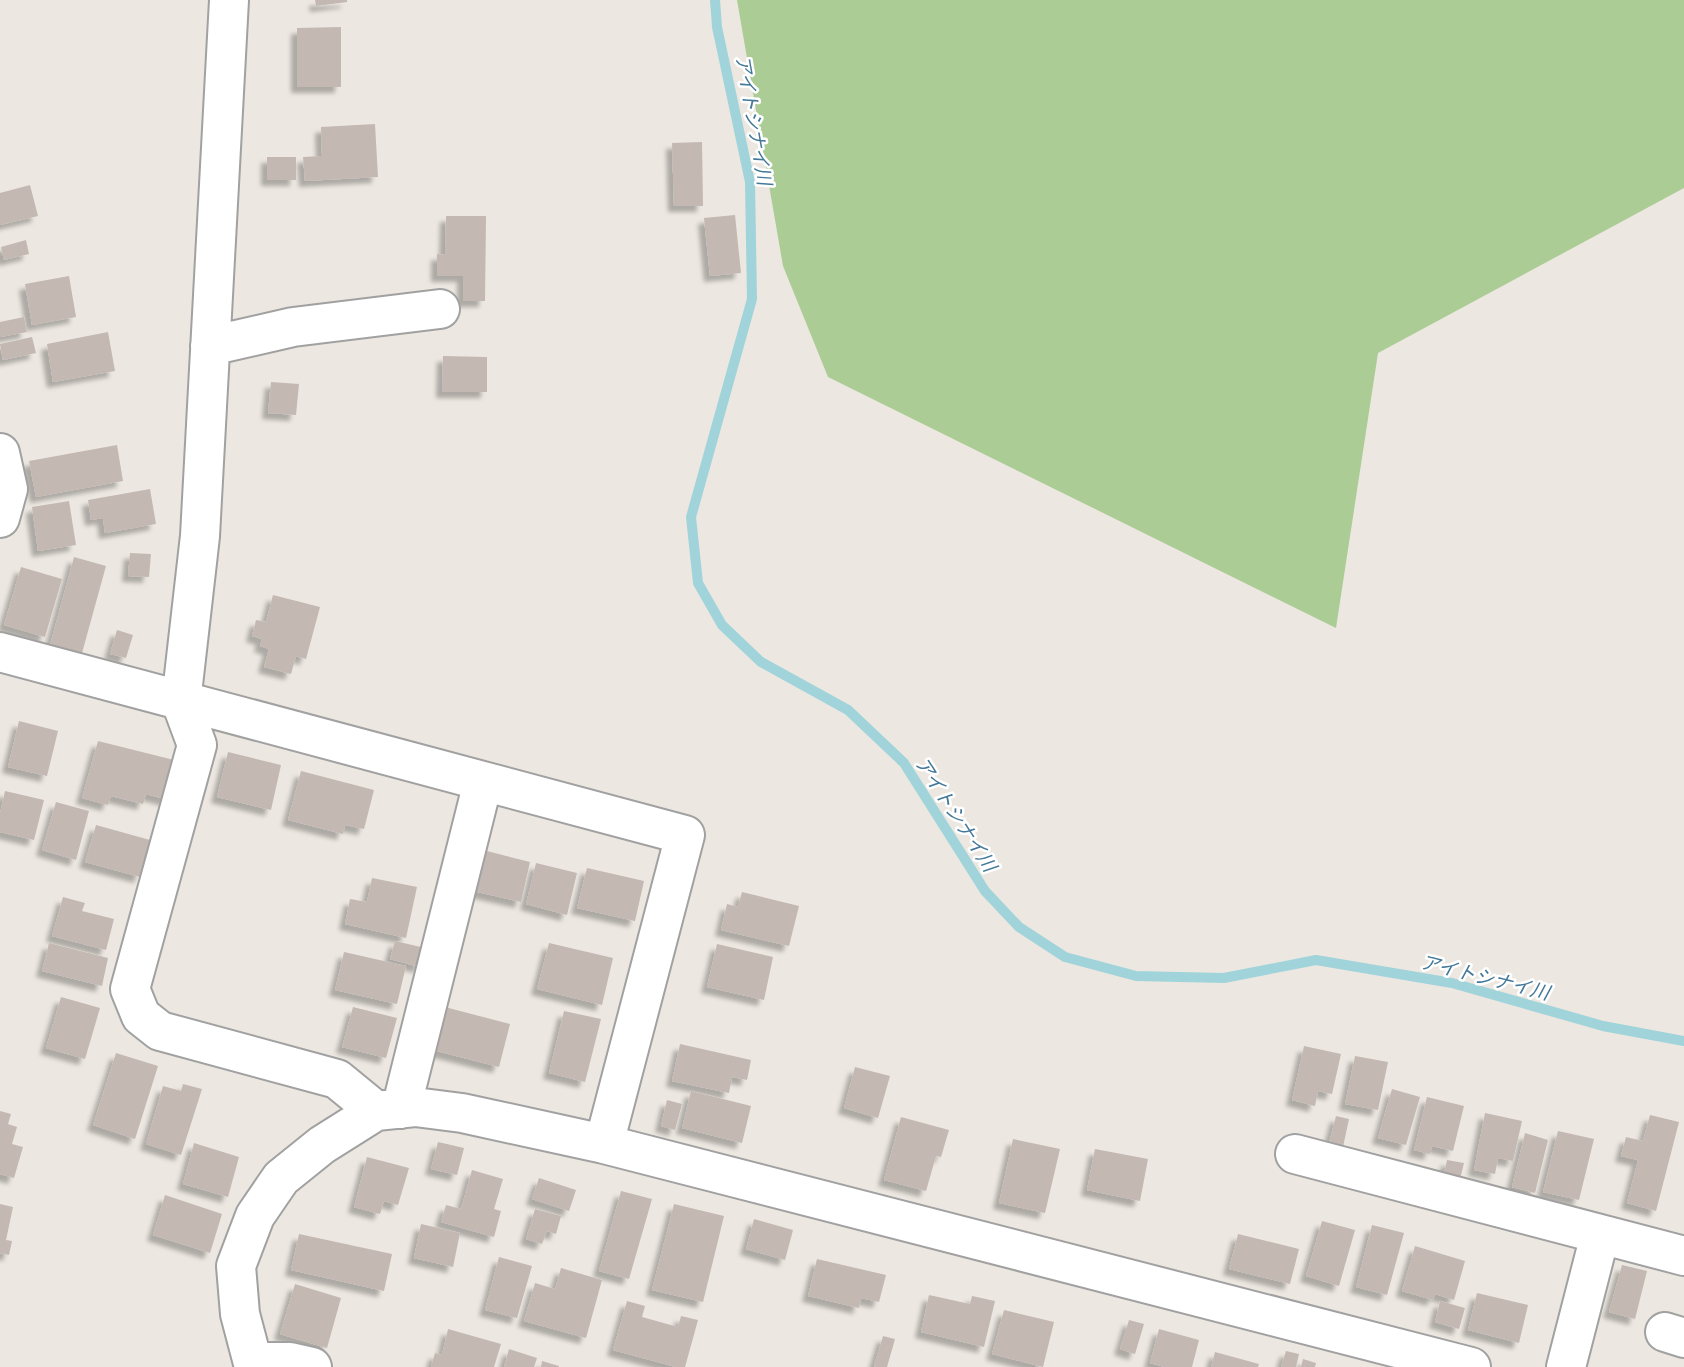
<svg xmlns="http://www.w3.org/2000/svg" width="1684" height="1367" font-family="'Archivo Narrow','Noto Sans JP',sans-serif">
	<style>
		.forest { fill: #abcc94 }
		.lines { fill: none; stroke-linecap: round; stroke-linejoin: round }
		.stream { stroke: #a0d4da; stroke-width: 10 }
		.building { fill: #c4b8b3; filter: url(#shadow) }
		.minor-casing { stroke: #a1a1a1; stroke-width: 42 }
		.minor { stroke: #fff; stroke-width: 38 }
		.labels { text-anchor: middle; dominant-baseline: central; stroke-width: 5; stroke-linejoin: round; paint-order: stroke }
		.water-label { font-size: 19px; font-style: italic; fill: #437899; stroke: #fff }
	</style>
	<defs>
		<filter id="shadow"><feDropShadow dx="-6" dy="6" stdDeviation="2" flood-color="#0004"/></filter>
	</defs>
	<rect width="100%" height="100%" fill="#ece7e0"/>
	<!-- forest -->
	<path class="forest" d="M737 0H1684V188L1378 353 1336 628 828 377 783 266Z"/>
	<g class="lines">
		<!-- stream -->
		<path class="stream" d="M715 0 717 27 750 182 752 299 691 517 698 583 722 625 761 662 848 710 904 763 985 891 1019 927 1065 957 1136 976 1224 978 1316 960 1452 983 1603 1026 1684 1041"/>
	</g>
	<!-- building -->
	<path class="building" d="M315 0H347V2L316 6Z
		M341 27V87H297V28Z
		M375 124 378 177 305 181 303 157 322 156 321 127Z
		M702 142 703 206H674L672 143Z
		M267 157H296V180H267Z
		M30 185 38 216 0 225V193Z
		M735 215 741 273 710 276 704 218Z
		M446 216H486L485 301H463V276H437V254L445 255Z
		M26 240 29 254 4 260 1 247Z
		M69 276 76 317 32 325 25 284Z
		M24 317 27 332 0 337V322Z
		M108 332 115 371 53 382 47 344Z
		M32 337 36 353 3 360 0 344Z
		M443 356 487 357V392H442Z
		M271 382 299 384 296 415 268 413Z
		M117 445 123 481 36 497 29 461Z
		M150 489 156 524 105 533 103 518 91 520 88 500Z
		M69 501 76 545 38 551 32 507Z
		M130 553 151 554 149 577 128 576Z
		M74 557 106 566 82 653 50 645Z
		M21 567 62 579 45 637 4 625Z
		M273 595 320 607 306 659 296 656 291 674 264 667 269 649 260 646 262 639 252 636 256 620 266 622Z
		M117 630 133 635 126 658 110 654Z
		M19 721 58 731 47 776 8 767Z
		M98 741 178 761 168 800 146 794 143 804 111 796 108 805 82 798Z
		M228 752 281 765 271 810 217 797Z
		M301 771 374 790 364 829 345 825 343 834 288 820Z
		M5 791 44 800 34 840 0 832V814Z
		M56 802 89 811 76 860 42 850Z
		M96 825 150 840 140 877 85 862Z
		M483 850 530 862 521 902 473 891Z
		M536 863 577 873 567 915 526 904Z
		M587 868 644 881 635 921 577 908Z
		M372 878 417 887 406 938 345 924 350 899 367 902Z
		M742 892 799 906 789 946 721 930 727 904 738 907Z
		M63 897 85 903 82 911 114 919 106 950 52 936Z
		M395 941 425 948 420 967 390 959Z
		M49 943 108 958 102 986 42 971Z
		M549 943 613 958 602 1005 537 989Z
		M717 944 773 957 764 1000 707 987Z
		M344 952 406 966 397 1004 335 990Z
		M61 997 100 1008 85 1059 46 1048Z
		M437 1005 510 1024 499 1067 425 1048Z
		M353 1007 397 1018 386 1058 342 1047Z
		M564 1011 601 1019 585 1082 549 1073Z
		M680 1044 751 1060 747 1080 732 1077 729 1093 672 1081Z
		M1304 1046 1341 1054 1332 1094 1318 1091 1315 1106 1292 1100Z
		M116 1053 158 1066 135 1139 93 1125Z
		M1355 1056 1388 1062 1378 1110 1345 1104Z
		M855 1067 890 1076 878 1118 844 1108Z
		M183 1084 202 1089 181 1155 146 1144 163 1086 181 1091Z
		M1392 1089 1420 1097 1406 1145 1378 1138Z
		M691 1091 751 1106 742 1143 682 1128Z
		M1427 1097 1464 1106 1453 1151 1432 1146 1430 1154 1414 1150Z
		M667 1100 682 1104 675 1130 661 1126Z
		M0 1111 11 1114 8 1124 17 1127 12 1144 23 1147 14 1178 0 1174Z
		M1485 1113 1522 1121 1513 1161 1498 1158 1495 1174 1474 1170Z
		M1650 1115 1679 1122 1656 1211 1627 1203 1638 1160 1621 1156 1626 1137 1643 1141Z
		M1336 1116 1349 1119 1343 1147 1329 1143Z
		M901 1117 949 1130 941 1157 936 1156 926 1191 884 1180Z
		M1558 1131 1594 1139 1579 1200 1543 1192Z
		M1525 1133 1548 1140 1535 1193 1512 1187Z
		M1013 1139 1060 1149 1045 1213 999 1203Z
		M438 1142 464 1148 457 1175 431 1169Z
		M194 1143 239 1157 228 1197 183 1184Z
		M1095 1149 1148 1159 1140 1201 1087 1190Z
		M367 1157 409 1168 398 1205 384 1201 380 1214 354 1207Z
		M1447 1160 1464 1163 1459 1183 1443 1179Z
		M472 1170 503 1179 494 1209 501 1211 494 1237 441 1222 446 1205 461 1209Z
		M539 1178 576 1190 569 1211 532 1199Z
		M621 1191 652 1199 629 1279 599 1271Z
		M165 1195 222 1214 210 1253 153 1235Z
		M0 1204 13 1207 6 1240 12 1241 9 1255 0 1253Z
		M674 1204 724 1216 703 1302 652 1290Z
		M535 1209 561 1216 556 1234 547 1231 542 1244 526 1239Z
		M754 1219 793 1230 785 1260 746 1249Z
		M1322 1221 1355 1230 1339 1286 1306 1276Z
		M421 1224 460 1233 453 1267 414 1258Z
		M1372 1225 1404 1233 1387 1295 1356 1287Z
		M299 1234 392 1254 384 1291 291 1270Z
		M1238 1234 1299 1249 1290 1284 1229 1269Z
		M1415 1246 1465 1261 1454 1300 1435 1294 1433 1300 1402 1291Z
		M499 1257 532 1266 517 1318 485 1310Z
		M817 1259 886 1275 879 1302 861 1298 859 1308 808 1296Z
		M1622 1265 1647 1271 1635 1319 1609 1312Z
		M561 1268 602 1280 586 1338 524 1321 535 1283 555 1289Z
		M295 1284 341 1298 327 1348 280 1334Z
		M1477 1293 1528 1305 1519 1343 1468 1330Z
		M929 1295 970 1304 972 1296 995 1301 984 1347 921 1332Z
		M627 1301 645 1306 642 1317 678 1327 681 1316 698 1320 685 1367H676L613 1350Z
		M1440 1301 1465 1308 1459 1329 1435 1322Z
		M1004 1310 1054 1322 1043 1367 992 1354Z
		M1129 1320 1144 1324 1135 1354 1120 1349Z
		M448 1329 501 1344 494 1367H431L435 1353 442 1355Z
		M1159 1329 1199 1340 1192 1367H1165L1150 1363Z
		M883 1336 895 1339 887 1367H877L874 1366Z
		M509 1349 537 1358 534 1367H504Z
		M1286 1351 1299 1354 1296 1367H1281Z
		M1215 1352 1259 1364 1258 1367H1211Z
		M1303 1359 1316 1363 1315 1367H1301Z
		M542 1361 559 1366V1367H541Z"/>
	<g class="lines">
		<defs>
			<path id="minor" d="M229 0 200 536 181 702 197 745 130 989 141 1016 160 1031 337 1079 376 1111
				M210 346 293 327 440 309
				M0 453 8 489 0 518
				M0 652 685 835 604 1144
				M401 1109 483 782
				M1295 1154 1684 1256
				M1665 1332 1684 1338
				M253 1362H290L312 1367
				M254 1367 240 1314 236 1266 255 1216 281 1178 322 1145 376 1111 415 1107 462 1113 604 1144 1471 1367
				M1566 1367 1600 1235"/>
		</defs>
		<!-- minor casing -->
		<use href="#minor" class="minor-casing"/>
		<!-- minor -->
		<use href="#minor" class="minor"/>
	</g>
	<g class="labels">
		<!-- water labels -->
		<g class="water-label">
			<text transform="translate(754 120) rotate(80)">アイトシナイ川</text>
			<text transform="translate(956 814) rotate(57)">アイトシナイ川</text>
			<text transform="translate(1485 977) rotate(14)">アイトシナイ川</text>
		</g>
	</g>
</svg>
